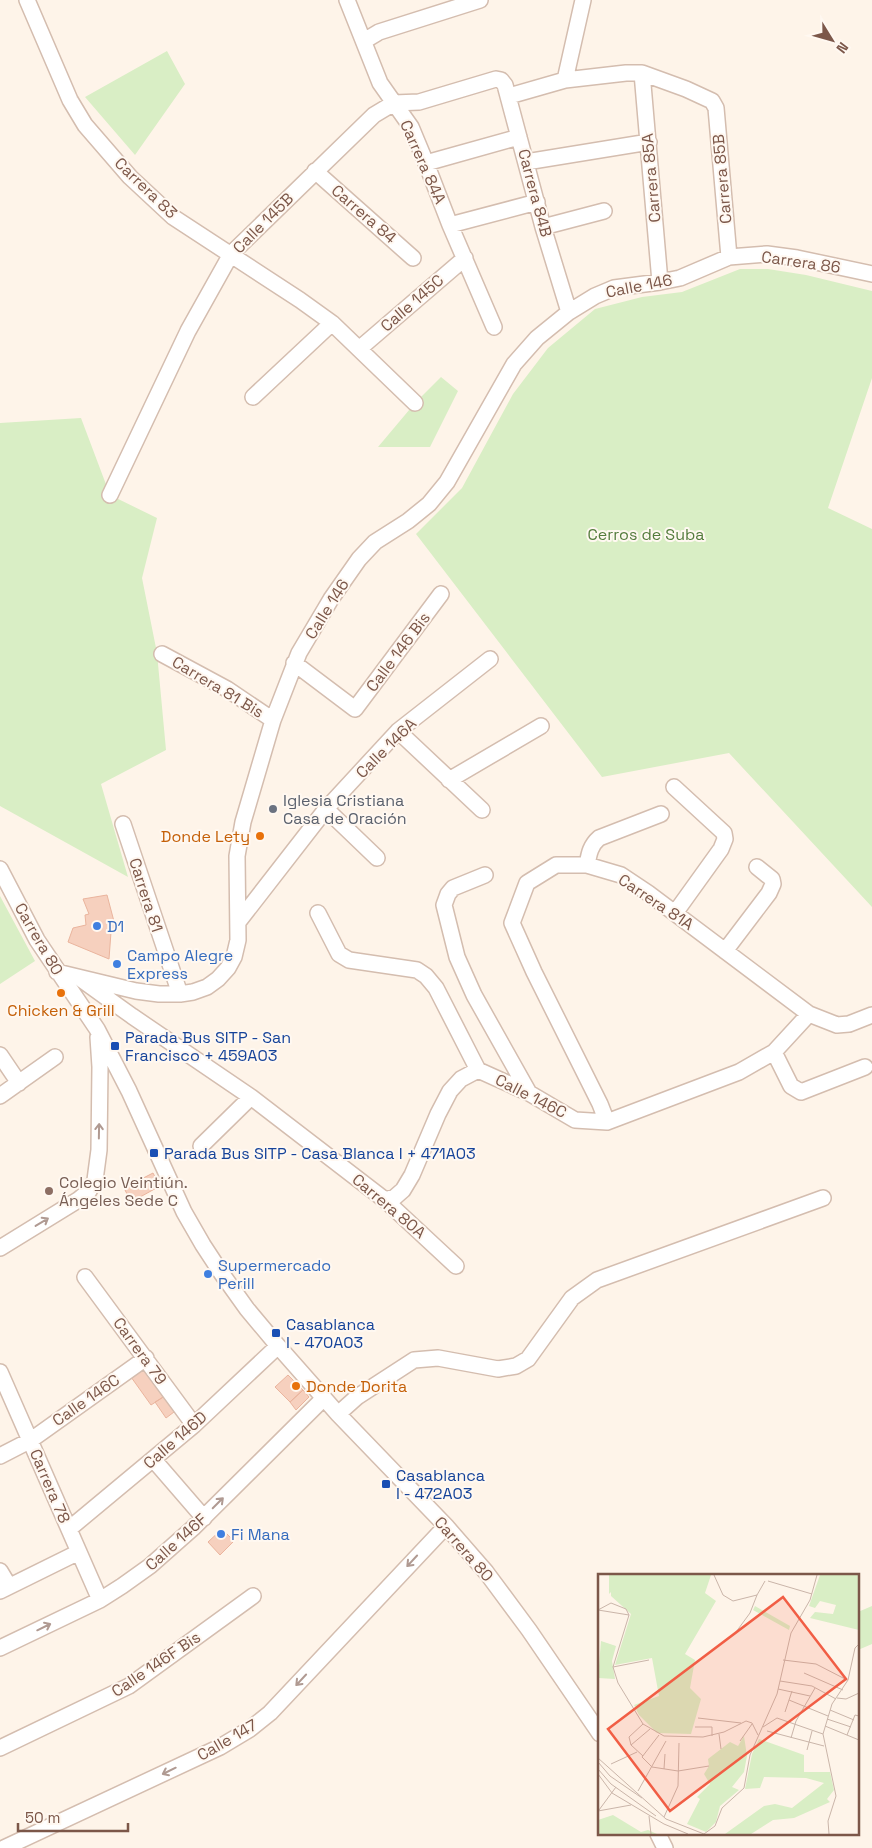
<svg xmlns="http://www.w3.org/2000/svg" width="872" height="1848" font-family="'Space Grotesk',sans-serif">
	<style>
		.green { fill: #d9eec5 }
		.building { fill: #f6d0be; stroke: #eab49d }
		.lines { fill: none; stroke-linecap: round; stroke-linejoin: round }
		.minor-casing { stroke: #d4bdaf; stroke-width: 18 }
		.minor { stroke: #fff; stroke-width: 15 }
		.oneway { stroke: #b09a92 }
		.worship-dot { fill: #6b7280; stroke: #fff8f1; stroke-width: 2 }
		.food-dot { fill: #e8710a; stroke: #fff8f1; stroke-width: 2 }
		.shop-dot { fill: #3f7fe0; stroke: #fff8f1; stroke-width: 2 }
		.transit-dot { fill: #1a4fb4; stroke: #fff8f1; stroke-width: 2 }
		.education-dot { fill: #8d6e63; stroke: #fff8f1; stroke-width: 2 }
		.labels { text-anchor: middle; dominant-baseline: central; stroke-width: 4; stroke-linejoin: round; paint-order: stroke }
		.street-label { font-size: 16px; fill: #7c5749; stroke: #fff8f1 }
		.park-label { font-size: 16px; fill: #547c3d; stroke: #fff8f1 }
		.worship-label { font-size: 16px; fill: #5b616d; stroke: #fff8f1; text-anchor: start }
		.food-label { font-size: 16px; fill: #c56008; stroke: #fff8f1; text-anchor: end }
		.shop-label { font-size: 16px; fill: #366cbe; stroke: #fff8f1; text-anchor: start }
		.transit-label { font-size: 16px; fill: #164399; stroke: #fff8f1; text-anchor: start }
		.education-label { font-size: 16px; fill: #785e54; stroke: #fff8f1; text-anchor: start }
		.inset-road { fill: none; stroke: #cab5a9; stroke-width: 1 }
		.view { fill: #f15e45; fill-opacity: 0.15; stroke: #f15e45; stroke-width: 2.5 }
		.inset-edge { fill: none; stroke: #7c5749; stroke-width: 2.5 }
	</style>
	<rect width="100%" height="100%" fill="#fef4e9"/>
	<!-- green -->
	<path class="green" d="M167 51 185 84 135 155 85 97Z
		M740 269H768L806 275 872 291V378L828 508 872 529V907L729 753 602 777 416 534 462 488 513 394 548 348 595 309 642 297 682 292Z
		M441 377 458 391 430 447H378L415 403Z
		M81 418 110 495 157 518 142 578 157 653 166 750 101 784 128 877 0 806V423Z
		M0 896 35 961 0 984Z
		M872 1606V1644L858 1650V1612Z"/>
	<!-- building -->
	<path class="building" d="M107 895 116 929 111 932 109 959 68 942 73 928 86 925 85 915 89 914 83 899Z
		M153 1173 160 1186 131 1202 124 1188Z
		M148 1365 168 1394 151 1405 131 1377Z
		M288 1375 303 1390 290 1402 275 1387Z
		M303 1390 309 1397 296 1410 290 1402Z
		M168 1394 178 1409 166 1418 155 1402Z
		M222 1529 234 1541 220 1555 208 1542Z"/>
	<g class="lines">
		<defs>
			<path id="minor" d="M27 0 70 100 85 125 130 177 173 217 300 300 332 323 415 403
				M347 0 380 83 411 127 426 163 450 225 494 327
				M364 41 379 32 480 0
				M642 73 660 282
				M565 80 583 0
				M509 96 565 80 626 73H642L686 89 712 101 716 108 729 257
				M526 162 649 142
				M426 163 519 137
				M315 171 413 258
				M450 225 537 202
				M543 227 604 211
				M359 349 465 258
				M253 397 332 323
				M110 495 188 331 231 254 374 115 394 103 419 102 496 79 501 80 505 85 543 227 569 312
				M162 654 227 689 273 720
				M294 663 355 709 441 594
				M398 731 482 810
				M449 780 541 726
				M674 787 724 833 725 839 721 849 675 913
				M326 809 377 858
				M123 824 180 994
				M587 865C589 854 590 846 599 838L661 814
				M0 869 37 940 97 1029 129 1091 184 1212 203 1245 222 1274 247 1309 278 1346 338 1414 446 1526 486 1572 529 1630 600 1734
				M485 875 453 888 448 894 444 905 457 957 474 995 529 1093
				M318 913 339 954 349 960 417 970 426 976 436 988 478 1070
				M239 921 326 809 398 731 490 659
				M725 951 769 893 773 884 772 879 757 867
				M57 972 136 991 159 994H180L193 992 207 987 218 979 228 968 234 957 238 940 237 856 243 822 273 720 299 653 331 599 359 559 375 542 408 521 429 504 447 482 514 364 537 338 569 312 595 296 614 288 660 282 680 278 729 257 767 254 797 258 872 274
				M82 980 132 1016 251 1097 385 1200 456 1266
				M774 1052 791 1086 801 1092 865 1067
				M0 1055 19 1083
				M0 1096 55 1057
				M607 1122 600 1104 534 972 512 923 527 883 556 865H587L621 875 648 893 809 1014 837 1025 849 1024 872 1015
				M201 1146 251 1097
				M385 1200 395 1197 403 1190 412 1175 438 1114 450 1091 461 1079 478 1070 529 1093 575 1120 607 1122 739 1072 774 1052 809 1014
				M0 1248 78 1200 89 1191 95 1180 99 1150 100 1067 98 1037
				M85 1277 194 1425
				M0 1372 100 1600
				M338 1414 357 1397 414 1360 438 1358 498 1369 516 1366 528 1359 572 1298 597 1280 823 1198
				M0 1456 31 1440 146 1358
				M153 1459 204 1518
				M69 1529 194 1425 278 1346
				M0 1571 9 1586
				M0 1591 79 1552
				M0 1648 100 1600 122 1586 150 1566 193 1528 324 1398
				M0 1748 129 1686 253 1596
				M658 1834 665 1848
				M4 1848 220 1747 250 1729 270 1713 446 1526"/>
		</defs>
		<!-- minor casing -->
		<use href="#minor" class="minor-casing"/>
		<!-- minor -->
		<use href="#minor" class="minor"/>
	</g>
	<!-- one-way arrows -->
	<defs><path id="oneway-shaft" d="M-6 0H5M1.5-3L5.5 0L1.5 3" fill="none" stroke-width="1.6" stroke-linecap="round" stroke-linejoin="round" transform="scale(1.25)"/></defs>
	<g class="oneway">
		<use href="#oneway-shaft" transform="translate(99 1131) rotate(-89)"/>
		<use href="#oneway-shaft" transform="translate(42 1222) rotate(-31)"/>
		<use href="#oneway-shaft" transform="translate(218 1503) rotate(-45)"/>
		<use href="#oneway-shaft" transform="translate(412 1561) rotate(133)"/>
		<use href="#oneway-shaft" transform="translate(44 1627) rotate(-26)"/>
		<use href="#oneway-shaft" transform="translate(301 1680) rotate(133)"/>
		<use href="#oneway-shaft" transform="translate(169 1771) rotate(154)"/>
	</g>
	<!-- markers -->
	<circle class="worship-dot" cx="273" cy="809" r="5"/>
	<g class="food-dot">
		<circle cx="260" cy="836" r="5"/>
		<circle cx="61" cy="993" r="5"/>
		<circle cx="296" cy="1386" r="5"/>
	</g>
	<g class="shop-dot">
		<circle cx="97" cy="926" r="5"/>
		<circle cx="117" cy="964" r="5"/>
		<circle cx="208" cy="1274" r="5"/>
		<circle cx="221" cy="1534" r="5"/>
	</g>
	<g class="transit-dot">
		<rect x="110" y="1041" width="10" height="10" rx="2.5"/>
		<rect x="149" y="1148" width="10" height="10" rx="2.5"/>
		<rect x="271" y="1328" width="10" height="10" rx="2.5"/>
		<rect x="381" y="1479" width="10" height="10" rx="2.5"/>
	</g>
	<circle class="education-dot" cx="49" cy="1191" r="5"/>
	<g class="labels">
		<!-- street labels -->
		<g class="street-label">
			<text transform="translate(423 162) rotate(66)">Carrera 84A</text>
			<text transform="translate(651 178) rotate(-95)">Carrera 85A</text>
			<text transform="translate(722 179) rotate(-95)">Carrera 85B</text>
			<text transform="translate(146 188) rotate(44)">Carrera 83</text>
			<text transform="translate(535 193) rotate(75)">Carrera 84B</text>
			<text transform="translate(364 214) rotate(41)">Carrera 84</text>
			<text transform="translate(263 223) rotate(-45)">Calle 145B</text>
			<text transform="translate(801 262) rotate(8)">Carrera 86</text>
			<text transform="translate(639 286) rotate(-11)">Calle 146</text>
			<text transform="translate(412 303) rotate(-41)">Calle 145C</text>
			<text transform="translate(327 609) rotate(-58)">Calle 146</text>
			<text transform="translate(398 652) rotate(-53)">Calle 146 Bis</text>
			<text transform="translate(218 687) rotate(31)">Carrera 81 Bis</text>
			<text transform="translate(386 748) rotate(-45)">Calle 146A</text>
			<text transform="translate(146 895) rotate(72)">Carrera 81</text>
			<text transform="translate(656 902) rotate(34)">Carrera 81A</text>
			<text transform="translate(39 939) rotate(60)">Carrera 80</text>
			<text transform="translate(531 1096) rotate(27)">Calle 146C</text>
			<text transform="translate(389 1206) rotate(40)">Carrera 80A</text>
			<text transform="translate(140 1351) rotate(54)">Carrera 79</text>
			<text transform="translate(86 1400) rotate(-35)">Calle 146C</text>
			<text transform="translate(175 1440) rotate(-41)">Calle 146D</text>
			<text transform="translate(50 1486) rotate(67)">Carrera 78</text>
			<text transform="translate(176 1542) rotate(-42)">Calle 146F</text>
			<text transform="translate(464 1549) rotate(49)">Carrera 80</text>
			<text transform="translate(156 1664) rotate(-34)">Calle 146F Bis</text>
			<text transform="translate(227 1740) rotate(-30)">Calle 147</text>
		</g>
		<!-- park labels -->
		<g class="park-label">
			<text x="646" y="534">Cerros de Suba</text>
		</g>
		<!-- worship labels -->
		<g class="worship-label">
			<text x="283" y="800">Iglesia Cristiana<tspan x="283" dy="18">Casa de Oración</tspan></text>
		</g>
		<!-- food labels -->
		<g class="food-label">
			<text x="250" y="836">Donde Lety</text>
			<text x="61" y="1010" text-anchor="middle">Chicken &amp; Grill</text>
			<text x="306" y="1386" text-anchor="start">Donde Dorita</text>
		</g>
		<!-- shop labels -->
		<g class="shop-label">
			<text x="107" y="926">D1</text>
			<text x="127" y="955">Campo Alegre<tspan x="127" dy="18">Express</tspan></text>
			<text x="218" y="1265">Supermercado<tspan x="218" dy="18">Perill</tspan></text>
			<text x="231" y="1534">Fi Mana</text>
		</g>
		<!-- transit labels -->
		<g class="transit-label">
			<text x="125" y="1037">Parada Bus SITP - San<tspan x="125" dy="18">Francisco + 459A03</tspan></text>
			<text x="164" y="1153">Parada Bus SITP - Casa Blanca I + 471A03</text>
			<text x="286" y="1324">Casablanca<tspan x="286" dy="18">I - 470A03</tspan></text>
			<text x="396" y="1475">Casablanca<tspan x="396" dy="18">I - 472A03</tspan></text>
		</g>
		<!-- education labels -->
		<g class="education-label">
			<text x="59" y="1182">Colegio Veintiún.<tspan x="59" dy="18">Ángeles Sede C</tspan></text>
		</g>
	</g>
	<!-- overview -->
	<g transform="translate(598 1574)">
		<rect width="261" height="261" fill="#fef4e9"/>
		<path d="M11 1H113L107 19 118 27 87 80 97 86 92 114 103 125 93 160 59 159 41 141 36 131 61 122 54 84 17 91 33 40 13 22V18L11 20ZM222 1H261V56L212 44 217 38 235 40 238 31 222 27 217 34 211 32ZM157 32 192 52 191 56 155 36ZM3 67 18 72 14 87 17 105 0 104ZM146 162 149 182 146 198 134 213 141 216 122 232 118 248 108 258 89 250 102 225 99 223 112 210 106 200 111 192 110 185 132 168 140 172ZM161 165 206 181V198H232L236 216 229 225 232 228 196 244 175 246 153 260H127L166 232 177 230 194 234 226 209 208 204 166 203 162 214 147 215 154 180ZM15 241 43 258 50 256 59 260H0V246Z" fill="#d9eec5"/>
		<path class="inset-road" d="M116 1 125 21 135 27 159 21 167 7M170 7 214 20M0 36 13 29 28 35 31 41M0 36 31 41M31 41 15 93 20 109 45 150 66 162 105 163 126 158 148 147 154 149 160 161M138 58 152 39 159 21M185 86 218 90 249 106M15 93 51 86M206 99 245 116M182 107 214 112 238 125M180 115 212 122M239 124 248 125 261 119M191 126 230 142M232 136 256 146M187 138 194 117M100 144 143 149M229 145 253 153M45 150 31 163 33 171 45 182M227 152 261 166M97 153H114V162M165 153 179 144 225 160M169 157 226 172M121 160 123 175M61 161 44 183 54 193 80 197 111 192M249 161 257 141 261 142M193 164 198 147 217 114M142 167 154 150M33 171 52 155M209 176 214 157M0 184 68 245 106 260M0 188 12 202 44 224M13 190 39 178M0 195 13 210 58 242M66 195 67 180M0 200 14 219 66 250 90 260M40 217 68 167M1 236 18 213M0 237 33 231M51 242 53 260M66 243 80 212 81 169M106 260 117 252 124 234 146 214 152 181 179 120 193 59 212 26 219 1M231 260 230 247 238 222 225 160 234 130 250 106 257 74 261 70"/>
		<path class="view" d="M185 23 248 105 72 237 10 155Z"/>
		<rect width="261" height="261" class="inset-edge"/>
	</g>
	<!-- north arrow -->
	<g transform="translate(832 40) rotate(127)" stroke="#fff8f1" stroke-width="4" paint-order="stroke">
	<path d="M0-4L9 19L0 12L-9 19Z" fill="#7c5749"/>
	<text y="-8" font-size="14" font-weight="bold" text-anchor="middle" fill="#7c5749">N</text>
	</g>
	<!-- scale -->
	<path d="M18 1823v8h110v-8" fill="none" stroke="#7c5749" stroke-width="2.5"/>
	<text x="25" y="1823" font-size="15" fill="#7c5749" stroke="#fff8f1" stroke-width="4" paint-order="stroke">50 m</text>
</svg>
